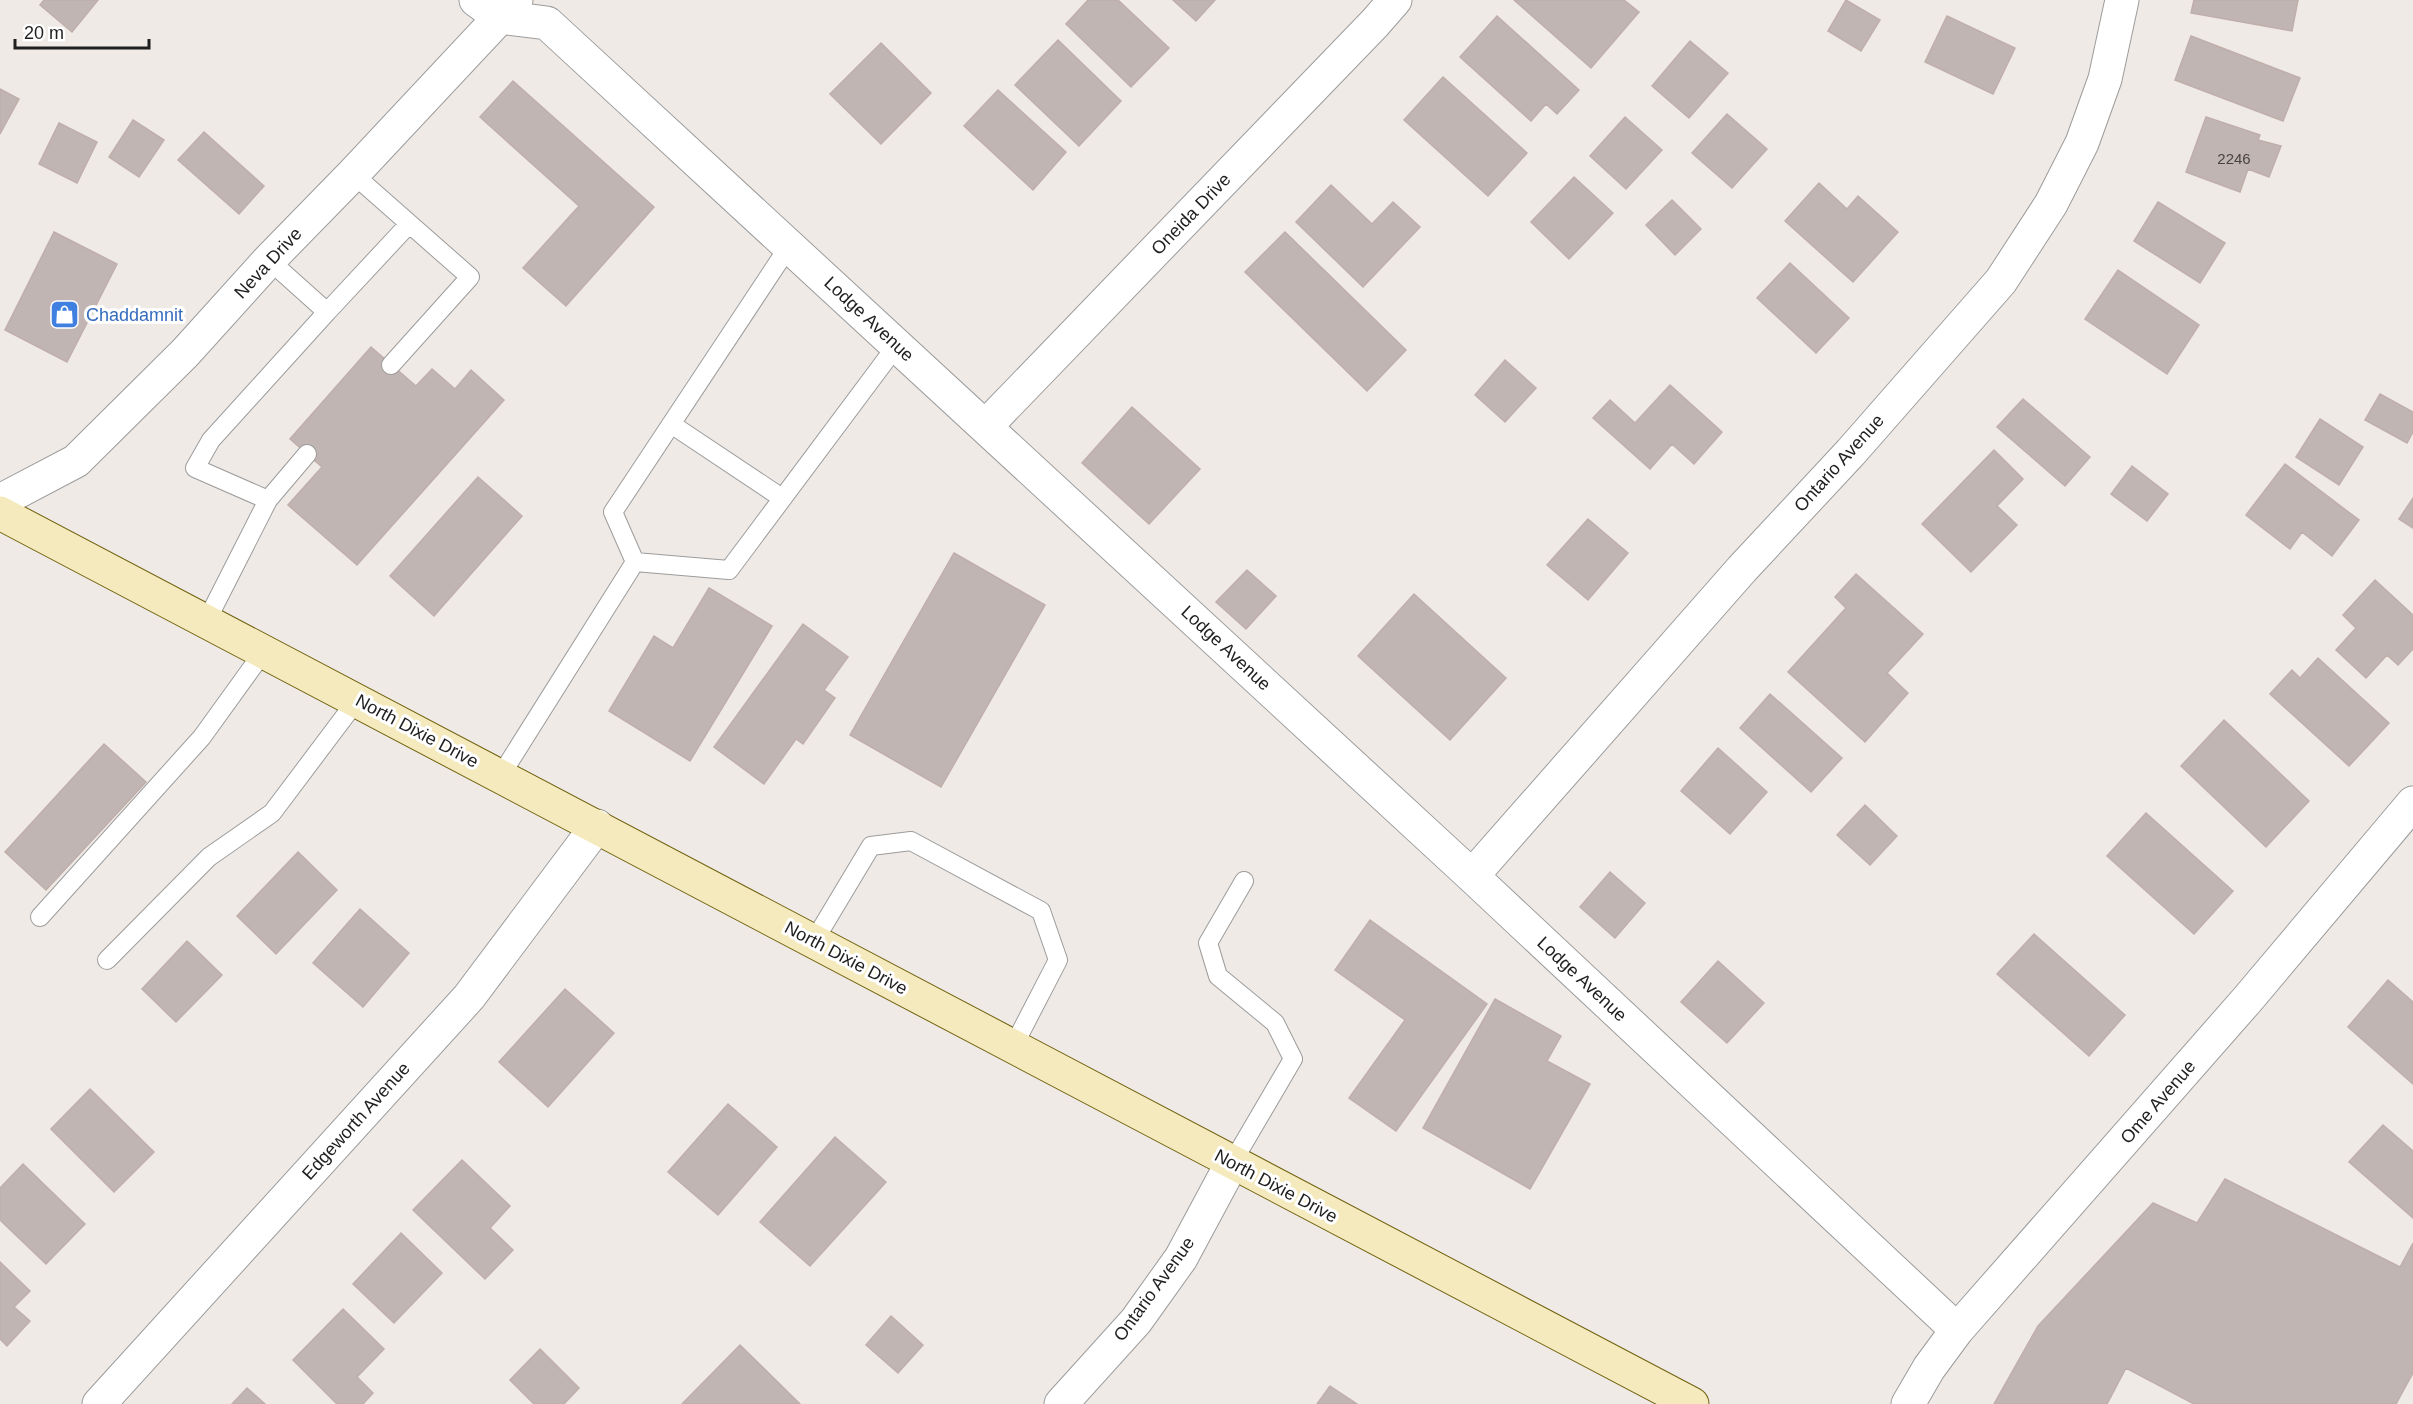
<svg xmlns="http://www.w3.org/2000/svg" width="2413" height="1404" font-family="Helvetica,sans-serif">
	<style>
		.building { fill: #c0b5b3; stroke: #c0aeaa; stroke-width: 1.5 }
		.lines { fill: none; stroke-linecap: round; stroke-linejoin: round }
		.service-casing { stroke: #9c9c9c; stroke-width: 20 }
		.minor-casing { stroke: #9c9c9c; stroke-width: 35 }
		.tertiary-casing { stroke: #9c9c9c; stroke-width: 35 }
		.secondary-casing { stroke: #70610d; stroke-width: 35 }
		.service { stroke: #fff; stroke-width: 18 }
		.minor { stroke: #fff; stroke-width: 33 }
		.tertiary { stroke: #fff; stroke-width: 33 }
		.secondary { stroke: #f5eabe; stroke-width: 33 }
		.labels { text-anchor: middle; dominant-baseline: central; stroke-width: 6; stroke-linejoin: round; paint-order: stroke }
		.number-label { font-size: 15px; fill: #474444 }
		.street-label { font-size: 18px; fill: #1f1f1f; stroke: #fff }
		.shop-label { font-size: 18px; fill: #366cbe; stroke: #fff; text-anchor: start }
	</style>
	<rect width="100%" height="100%" fill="#efeae6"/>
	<!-- building -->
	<path class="building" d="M44 0H98L72 32 40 5Z
		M1088 0H1118L1169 48 1131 87 1066 24Z
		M1173 0H1215L1196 21Z
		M1514 0H1624L1639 12 1591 68Z
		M1846 0 1880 20 1861 51 1828 31Z
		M2194 0H2298L2292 31 2191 13Z
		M1497 16 1579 90 1557 114 1546 104 1531 121 1460 57Z
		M1947 16 2015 48 1993 94 1925 62Z
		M2191 36 2300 78 2283 121 2175 80Z
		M1058 40 1121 101 1079 146 1015 85Z
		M1690 41 1728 73 1689 118 1652 86Z
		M881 43 931 93 881 144 830 94Z
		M1443 77 1527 153 1488 196 1404 120Z
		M513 81 654 207 566 306 523 268 579 206 480 117Z
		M0 89 19 99 0 134Z
		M998 90 1066 152 1033 190 964 126Z
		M1727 114 1767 149 1732 188 1692 153Z
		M1625 117 1662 150 1626 189 1590 156Z
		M2206 117 2260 135 2258 140 2281 146 2269 177 2248 169 2240 192 2186 172Z
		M133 120 164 140 139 177 109 157Z
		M59 123 97 142 77 183 39 164Z
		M204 132 264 186 239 214 178 160Z
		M1574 177 1613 213 1569 259 1531 222Z
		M1819 183 1847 209 1858 196 1898 232 1853 282 1785 221Z
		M1331 185 1372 224 1393 202 1420 227 1363 287 1296 222Z
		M1672 200 1701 229 1675 255 1646 225Z
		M2158 202 2225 243 2200 283 2134 241Z
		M54 232 117 264 67 362 5 330Z
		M1285 232 1406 350 1367 391 1245 272Z
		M1790 263 1849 318 1816 353 1757 298Z
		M2118 270 2199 325 2167 374 2085 319Z
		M371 347 416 386 432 369 455 389 471 370 504 400 357 565 288 505 322 467 290 439Z
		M1505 360 1536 388 1505 422 1475 395Z
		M1670 385 1722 432 1694 464 1672 444 1650 469 1593 418 1610 400 1635 423Z
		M2380 394 2413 412V432L2407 443 2365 420Z
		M2023 399 2090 457 2065 486 1997 427Z
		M1132 407 1200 469 1149 524 1082 463Z
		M2320 419 2363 447 2339 485 2296 457Z
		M1994 450 2023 479 1997 506 2017 525 1971 572 1922 524Z
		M2285 464 2359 520 2332 556 2302 532 2290 549 2246 515Z
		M2132 466 2168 494 2147 521 2111 494Z
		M478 477 522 516 434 616 390 576Z
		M2413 498V528L2399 519Z
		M1588 519 1628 553 1588 600 1547 565Z
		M954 553 1045 605 941 787 850 735Z
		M1247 570 1276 596 1246 629 1216 602Z
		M1856 574 1923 634 1887 673 1908 693 1865 742 1788 672 1846 608 1835 597Z
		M2375 580 2413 615V649L2398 665 2387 655 2366 678 2336 650 2356 628 2343 615Z
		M709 588 772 626 690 761 609 711 654 636 673 648Z
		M1414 594 1506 678 1450 740 1358 656Z
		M803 624 848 657 824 690 835 698 803 744 796 739 764 784 714 747Z
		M2318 658 2389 723 2349 766 2270 694 2292 670 2300 678Z
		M1770 694 1842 758 1811 792 1740 728Z
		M2224 720 2309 801 2266 847 2181 766Z
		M104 744 146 782 46 890 5 852Z
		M1718 748 1767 792 1730 834 1681 791Z
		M1865 805 1897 836 1870 865 1837 835Z
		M2146 813 2233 891 2194 934 2107 856Z
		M298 852 337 890 276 954 237 916Z
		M1610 872 1645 903 1615 938 1580 907Z
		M360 909 409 953 363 1007 313 963Z
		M1370 920 1487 1004 1396 1131 1349 1098 1405 1020 1335 970Z
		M2034 934 2125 1015 2089 1056 1997 974Z
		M187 941 222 975 176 1022 142 989Z
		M1718 961 1764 1003 1727 1043 1681 1002Z
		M2388 980 2413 1002V1084L2348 1027Z
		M565 989 614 1033 548 1107 499 1062Z
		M1495 999 1561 1036 1547 1061 1590 1084 1530 1189 1423 1128Z
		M90 1089 154 1152 114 1192 51 1129Z
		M728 1104 777 1147 718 1215 668 1172Z
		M2383 1125 2413 1151V1218L2349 1162Z
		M835 1137 886 1182 810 1266 760 1222Z
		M462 1160 510 1206 490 1228 513 1250 485 1279 413 1210Z
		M23 1164 85 1224 46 1264 0 1220V1188Z
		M2225 1179 2400 1267 2413 1243V1373L2396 1404H2194L2126 1368 2107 1404H1994L2038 1326 2153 1203 2197 1223Z
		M401 1233 442 1273 394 1323 353 1284Z
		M0 1262 30 1291 14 1307 30 1321 7 1346 0 1339Z
		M343 1309 384 1349 357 1377 373 1393 363 1404H337L293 1360Z
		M891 1316 923 1345 898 1373 866 1345Z
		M740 1345 800 1404H682Z
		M540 1349 579 1388 564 1404H534L510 1380Z
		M1330 1386 1357 1404H1317Z
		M247 1388 265 1404H232Z"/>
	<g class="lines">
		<defs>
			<path id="service" d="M353 174 470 277 391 365
				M327 312 409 224
				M671 424 782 498
				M268 500 195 468 211 440 327 312 269 260
				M635 562 729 570 897 345
				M206 622 268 500 307 454
				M501 775 635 562 613 512 789 246
				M40 917 202 737 264 651
				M814 941 871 846 911 841 1041 911 1058 960 1013 1047
				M107 960 209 857 272 813 357 700
				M1232 1163 1293 1059 1275 1023 1218 976 1208 943 1244 881"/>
			<path id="minor" d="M476 0 499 17 547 23 1472 876 1957 1330
				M986 426 1375 23 1395 0
				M1472 876 1742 569 1851 452 2001 281 2051 204 2082 143 2105 79 2122 0
				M99 1404 469 997 597 826
				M1061 1404 1136 1321 1181 1258 1232 1163
				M1908 1404 1929 1368 1957 1330 2247 1000 2413 803"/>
			<path id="tertiary" d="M0 501 76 461 185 353 269 260 353 174 516 0"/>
			<path id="secondary" d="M0 513 1692 1404"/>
		</defs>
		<!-- service casing -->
		<use href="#service" class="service-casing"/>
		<!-- minor casing -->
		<use href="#minor" class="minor-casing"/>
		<!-- tertiary casing -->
		<use href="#tertiary" class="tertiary-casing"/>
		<!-- secondary casing -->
		<use href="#secondary" class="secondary-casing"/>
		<!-- service -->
		<use href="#service" class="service"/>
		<!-- minor -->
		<use href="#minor" class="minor"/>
		<!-- tertiary -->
		<use href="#tertiary" class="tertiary"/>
		<!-- secondary -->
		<use href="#secondary" class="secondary"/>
	</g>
	<!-- icons -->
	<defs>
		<symbol id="shop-square" viewBox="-11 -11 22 22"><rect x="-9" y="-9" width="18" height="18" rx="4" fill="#3f7fe0" stroke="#fff"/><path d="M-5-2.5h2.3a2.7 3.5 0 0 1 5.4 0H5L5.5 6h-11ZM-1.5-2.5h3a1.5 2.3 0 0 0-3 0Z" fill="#fff"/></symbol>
	</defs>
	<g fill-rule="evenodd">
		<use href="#shop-square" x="48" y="298" width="33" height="33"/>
	</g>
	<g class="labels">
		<!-- number labels -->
		<g class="number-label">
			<text x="2234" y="158">2246</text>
		</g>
		<!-- street labels -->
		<g class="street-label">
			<text transform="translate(1191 214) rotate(-46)">Oneida Drive</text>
			<text transform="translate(268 263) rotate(-47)">Neva Drive</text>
			<text transform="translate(869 319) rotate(43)">Lodge Avenue</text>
			<text transform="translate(1839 463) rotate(-48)">Ontario Avenue</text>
			<text transform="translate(1226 648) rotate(43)">Lodge Avenue</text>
			<text transform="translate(417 731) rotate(28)">North Dixie Drive</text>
			<text transform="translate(846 958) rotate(28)">North Dixie Drive</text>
			<text transform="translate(1582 979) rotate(43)">Lodge Avenue</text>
			<text transform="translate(2158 1102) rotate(-49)">Ome Avenue</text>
			<text transform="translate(356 1121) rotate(-48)">Edgeworth Avenue</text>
			<text transform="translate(1276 1186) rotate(28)">North Dixie Drive</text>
			<text transform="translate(1154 1289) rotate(-54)">Ontario Avenue</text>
		</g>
		<!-- shop labels -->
		<g class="shop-label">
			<text x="86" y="315">Chaddamnit</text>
		</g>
	</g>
	<!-- scale -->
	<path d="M15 39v9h134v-9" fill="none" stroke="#1f1f1f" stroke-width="3"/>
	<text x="24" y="39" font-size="18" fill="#1f1f1f" stroke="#ffffff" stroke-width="4.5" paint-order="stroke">20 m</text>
</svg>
